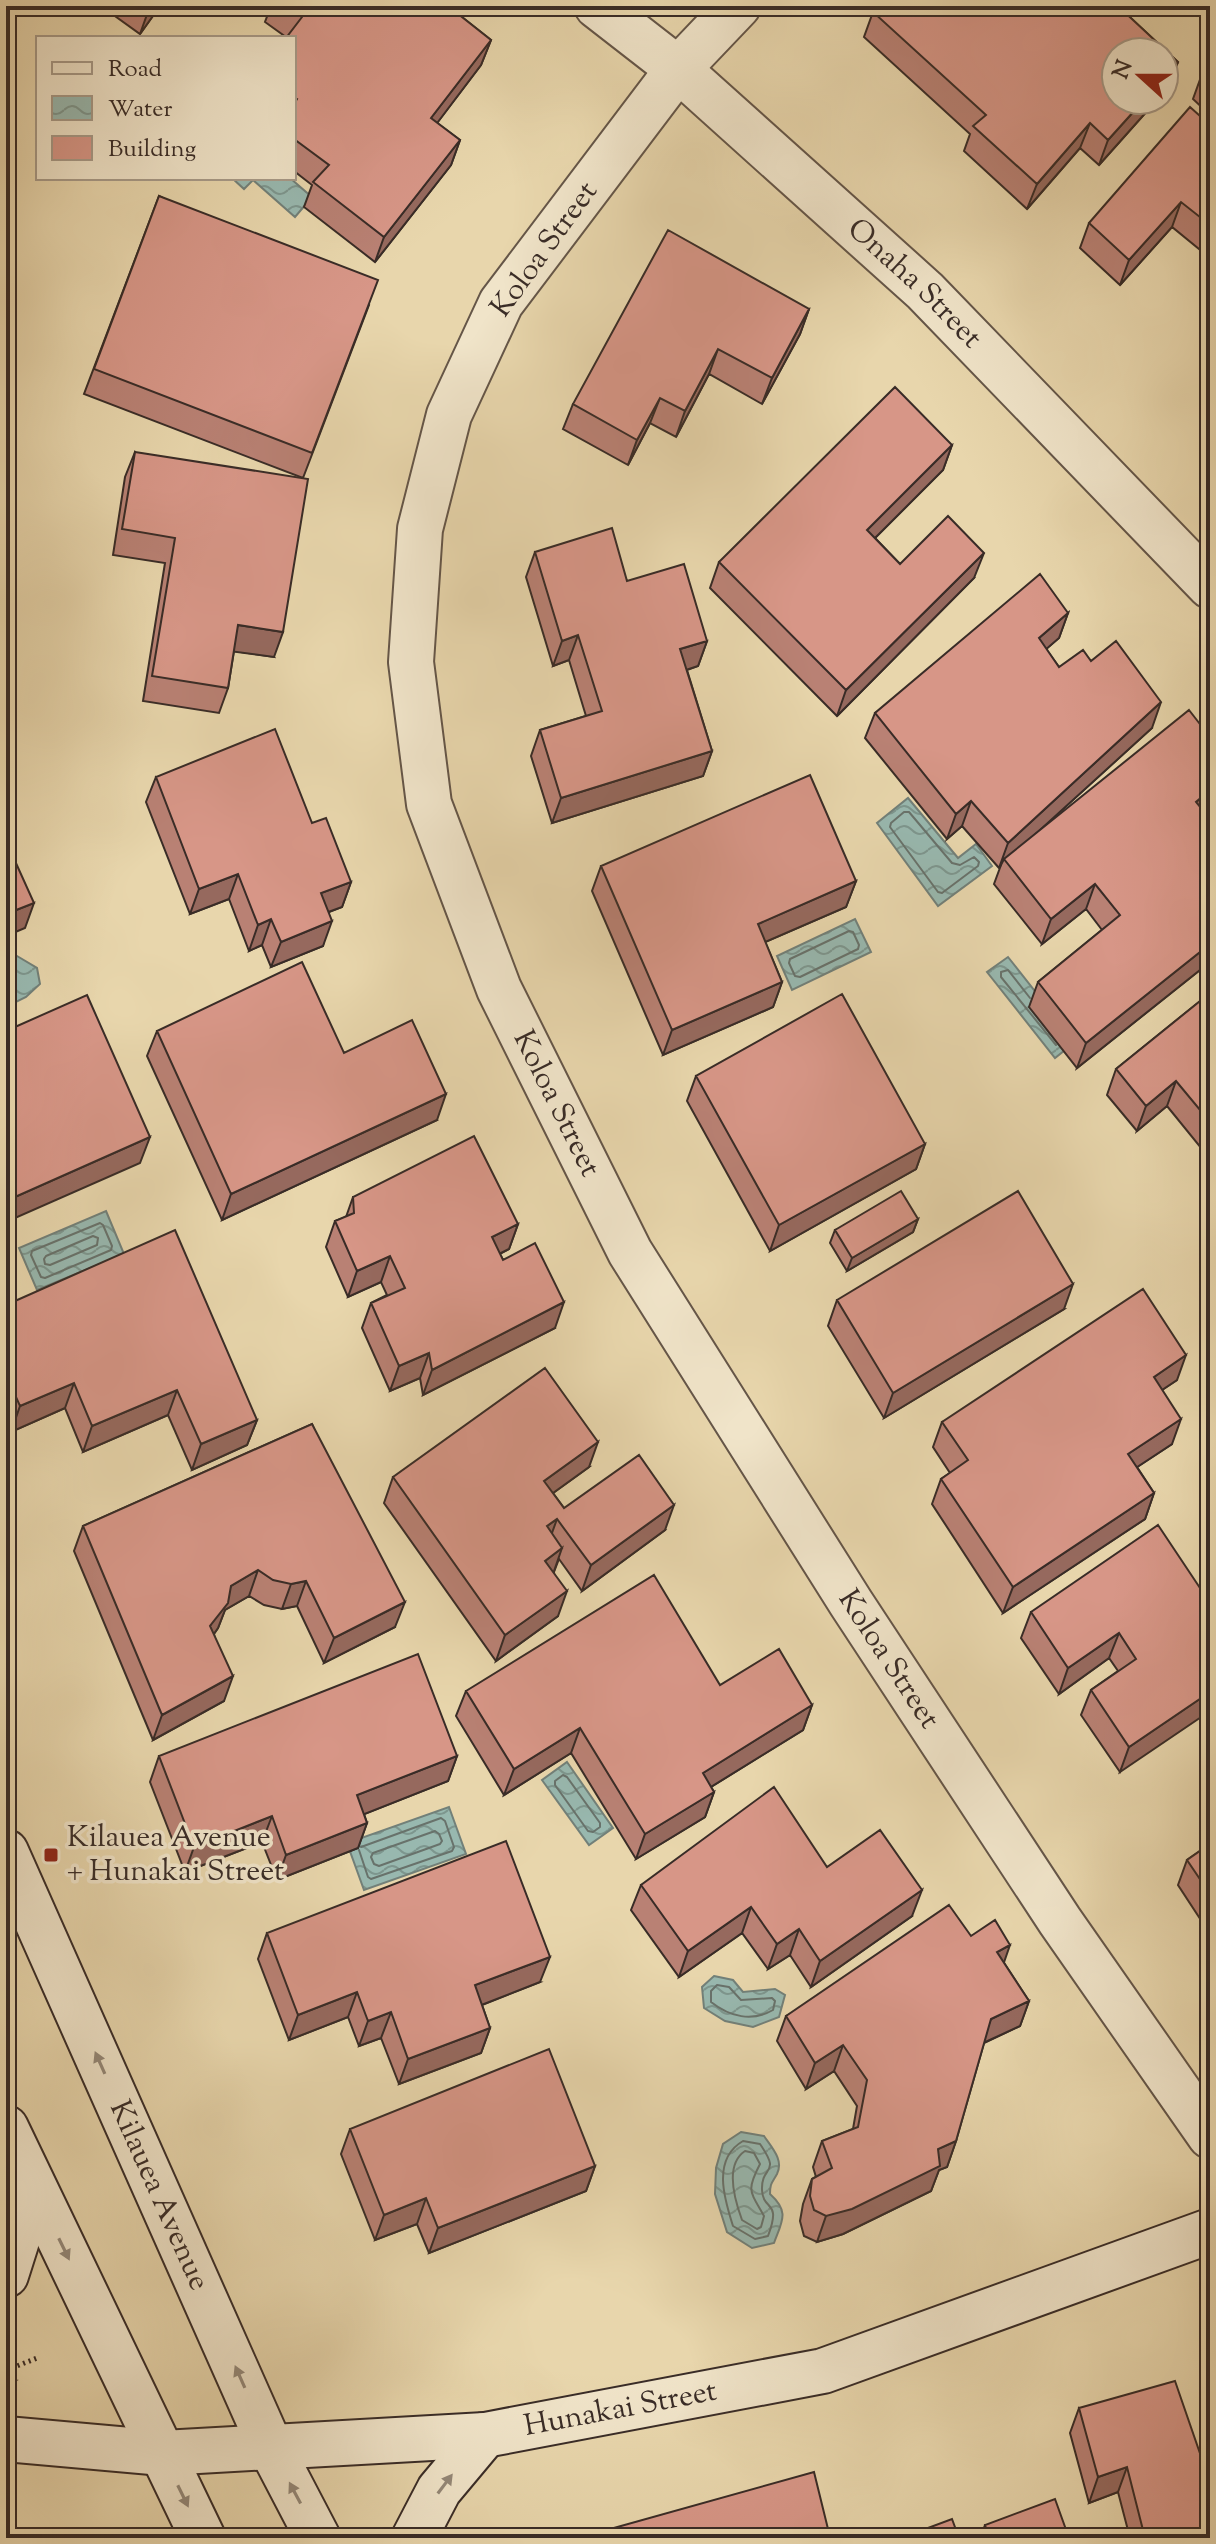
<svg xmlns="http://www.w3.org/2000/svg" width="1216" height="2544" font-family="'Sorts Mill Goudy',serif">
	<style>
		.water { fill: url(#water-waves); stroke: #728079; stroke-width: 2 }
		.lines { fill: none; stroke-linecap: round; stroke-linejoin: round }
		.shore { stroke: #68726b; stroke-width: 2 }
		.street-casing { stroke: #655648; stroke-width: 48 }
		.secondary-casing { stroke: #392c27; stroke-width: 48 }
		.path { stroke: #392c27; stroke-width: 5; stroke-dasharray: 2 4; stroke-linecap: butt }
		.street { stroke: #f0e4c9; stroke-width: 44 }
		.secondary { stroke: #f0e4c9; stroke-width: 44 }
		.wall { fill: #b98174; stroke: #392c27; stroke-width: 2 }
		.shaded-wall { fill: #96695e; stroke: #392c27; stroke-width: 2 }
		.building { fill: #d79687; stroke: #392c27; stroke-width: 2 }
		.oneway { fill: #948878 }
		.poi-dot { fill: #8f2418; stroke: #f0e4c9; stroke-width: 3 }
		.labels { text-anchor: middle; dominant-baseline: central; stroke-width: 7; stroke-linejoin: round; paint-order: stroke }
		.street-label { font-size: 30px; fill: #392c27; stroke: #f0e4c9 }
		.poi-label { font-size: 30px; fill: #392c27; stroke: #f0e4c9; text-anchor: start }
	</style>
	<defs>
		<pattern id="water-waves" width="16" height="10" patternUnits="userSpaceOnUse" patternTransform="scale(2)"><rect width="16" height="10" fill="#98b8af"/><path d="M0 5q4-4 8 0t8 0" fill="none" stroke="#7d968e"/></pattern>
	</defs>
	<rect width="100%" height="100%" fill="#e8d6ac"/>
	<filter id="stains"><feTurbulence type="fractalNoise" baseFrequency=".0025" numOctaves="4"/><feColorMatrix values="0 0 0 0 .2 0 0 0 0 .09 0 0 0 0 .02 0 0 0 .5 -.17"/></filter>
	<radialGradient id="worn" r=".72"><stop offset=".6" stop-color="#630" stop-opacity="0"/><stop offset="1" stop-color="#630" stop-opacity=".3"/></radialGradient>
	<!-- water -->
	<path class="water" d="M232 178H290L312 197 295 217 253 180 244 189Z
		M908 798 958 858 976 844 992 866 938 906 877 823Z
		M855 919 871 952 792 990 777 956Z
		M17 956 37 968 40 984 26 997 6 1007V959Z
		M1008 957 1075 1042 1055 1058 987 972Z
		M106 1211 124 1254 37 1290 19 1248Z
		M567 1762 613 1828 589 1845 542 1780Z
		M449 1807 466 1854 364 1890 347 1843Z
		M714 1976 733 1980 743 1992 775 1989 785 1995 779 2017 753 2027 725 2021 704 2008 702 1987Z
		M741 2132 764 2136C772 2148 784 2160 777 2174 772 2183 770 2183 770 2194 790 2212 782 2221 774 2243L752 2248 727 2232 715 2194 716 2168 723 2144Z"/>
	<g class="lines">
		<!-- shore -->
		<path class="shore" d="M904 812H909L952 863 960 865 974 857 979 862 978 866 942 893 938 892 890 827 891 823Z
			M849 931 853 932 859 945 858 949 800 977 795 976 789 963 790 959Z
			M1030 998 1008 970 1001 972V977L1056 1045
			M100 1223 103 1225 112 1246 111 1250 45 1278 41 1277 31 1255 32 1251Z
			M93 1236 98 1238 97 1245 50 1265 45 1264 44 1259 46 1256Z
			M563 1775 567 1777 600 1823V1827L593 1832 588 1831 555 1785V1781Z
			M435 1831 439 1834 442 1841 440 1844 379 1866 374 1864 371 1857 373 1853Z
			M359 1850 368 1877 371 1879 452 1851 454 1847 445 1821 441 1818 361 1847
			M717 1985 729 1987 741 2000 772 1998 775 2001 773 2010C752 2022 730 2017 711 2002V1991Z
			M743 2141 760 2144C782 2176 761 2164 762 2190 763 2212 782 2199 768 2236L755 2239 733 2226C724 2198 712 2159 743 2141Z
			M745 2151 754 2153 760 2164C746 2191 750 2191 764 2216L761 2227 757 2229 742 2220C735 2201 724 2165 745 2151Z"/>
		<defs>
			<g id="street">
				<path id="s1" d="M597 6 678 69 925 291 1210 586"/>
				<path id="s2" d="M738 6 678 69 501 303 449 415 420 529 411 662 429 804 499 989 630 1252 851 1603 1060 1921 1210 2136"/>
			</g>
			<g id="secondary">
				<path id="s3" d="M6 1852 271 2448 318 2538"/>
				<path d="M6 2128 203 2538"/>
				<path d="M6 2275 26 2212 19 2171"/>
				<path id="s4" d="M6 2439 163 2453 485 2435 823 2371 1210 2231"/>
				<path d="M414 2538 439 2490 485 2435"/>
			</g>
		</defs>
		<!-- street casing -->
		<use href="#street" class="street-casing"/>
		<!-- secondary casing -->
		<use href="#secondary" class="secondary-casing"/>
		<!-- path -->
		<path class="path" d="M6 2352 16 2381
			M12 2368 37 2358"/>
		<!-- street -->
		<use href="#street" class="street"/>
		<!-- secondary -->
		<use href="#secondary" class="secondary"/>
	</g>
	<!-- wall -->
	<path class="wall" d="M101 6H160L140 34Z
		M271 6H448L491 40 481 65 437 123 460 140 451 165 375 262 304 207 312 185 294 171V38L286 37 265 22Z
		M878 6H1118L1178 62 1168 87 1164 92V52H1116V100H1157L1099 165 1080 148 1027 209 964 151 970 134 864 37 873 12Z
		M1210 65V115L1193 99 1202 74Z
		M1210 125V258L1172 227 1120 285 1080 248 1089 223Z
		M159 196 369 305 303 478 84 394Z
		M809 309 800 334 762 404 709 374 676 437 650 423 628 465 563 429 573 404Z
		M952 445 943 470 875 538 900 564 974 578 837 716 710 588 719 562Z
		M135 452 274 657 234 651 228 688 219 713 143 701 165 563 113 555 125 477Z
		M535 552 627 581 707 641 698 666 687 670 712 751 703 776 552 823 531 756 540 730 586 716 569 660 553 666 526 577Z
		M1068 613 1059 638 1046 649 1059 667 1091 661 1152 728 1043 827 1205 813 1209 818 1210 817V962L1077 1068 1029 1007 1038 982 1102 930 1086 909 1042 944 994 884 1001 865 999 868 962 826 947 839 865 738 875 713Z
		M156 777 351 882 342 907 329 912 323 946 271 967 262 945 249 951 229 899 190 914 146 802Z
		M601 866 856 881 846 907 765 942 782 982 773 1007 663 1055 592 891Z
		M1210 993V1159L1167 1106 1137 1131 1107 1095 1116 1069Z
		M157 1031 344 1053 437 1120 222 1220 147 1056Z
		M696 1076 925 1144 916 1169 770 1251 687 1101Z
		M353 1197 518 1224 509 1249 500 1254 503 1260 555 1328 423 1395 420 1378 390 1391 362 1328 371 1303 387 1295 381 1282 348 1297 326 1247 335 1221 346 1217Z
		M918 1219 913 1232 847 1271 830 1243 835 1230Z
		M837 1300 1064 1309 884 1418 828 1326Z
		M6 1305 257 1420 247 1445 192 1470 168 1415 83 1452 65 1408 11 1432 6 1421Z
		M1177 1380 1162 1390 1172 1444 1137 1467 1154 1493 1145 1519 1003 1613 932 1504 941 1479 950 1473 933 1447 942 1422Z
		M312 1424 395 1627 324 1663 297 1606 282 1609 264 1605 249 1596 225 1610 218 1628 214 1634 224 1701 153 1740 74 1551 83 1526Z
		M589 1467 553 1493 564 1508 665 1530 582 1591 559 1559 554 1572 558 1616 496 1661 384 1503 393 1477Z
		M1210 1603 1120 1772 1081 1715 1091 1690 1118 1671 1109 1658 1059 1694 1021 1638 1031 1612Z
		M720 1685 812 1705 803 1730 711 1787 714 1792 705 1817 636 1859 571 1753 504 1795 456 1716 466 1691Z
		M159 1756H457L448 1781 364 1814 367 1823 358 1848 277 1880 262 1842 185 1872 150 1782Z
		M1210 1844V1934L1178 1885 1187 1860Z
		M827 1867 912 1916 811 1987 790 1955 768 1969 742 1933 679 1977 631 1910 641 1885Z
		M267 1933 540 1982 482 2005 490 2028 481 2053 399 2084 381 2038 359 2046 348 2017 289 2040 258 1959Z
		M971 1936 1004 1963 1029 2001 1020 2026 984 2043 956 2141 947 2167 939 2170 931 2191 843 2234 817 2242 804 2236 800 2221 803 2204 812 2179 816 2177 813 2167 822 2141 853 2129 857 2106 834 2071 806 2089 777 2041 786 2016Z
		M350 2129 595 2166 586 2191 429 2253 417 2224 375 2240 341 2154Z
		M1079 2408 1210 2538H1130L1118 2492 1089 2503 1070 2433Z
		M985 2525 1069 2538H980Z"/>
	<!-- shaded-wall -->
	<path class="shaded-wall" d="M151 6H160L140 34 149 9Z
		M491 40 481 65 422 143 431 118Z
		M1178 62 1168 87 1164 92V77Z
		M1144 100H1157L1099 165 1108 140Z
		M1090 123 1080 148 1027 209 1037 184Z
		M460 140 451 165 375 262 384 237Z
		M1181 202 1172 227 1120 285 1129 260Z
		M809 309 800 334 762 404 772 378Z
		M718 349 709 374 676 437 685 411Z
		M660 398 650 423 628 465 637 440Z
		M952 445 943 470 858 555 867 530Z
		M984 553 974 578 837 716 846 690Z
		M1068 613 1059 638 1029 664 1039 638Z
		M238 625 283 632 274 657 229 651Z
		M578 635 569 660 553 666 562 641Z
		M707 641 698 666 671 675 680 649Z
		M1161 702 1152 728 1006 861 1004 859 1001 865 999 868 1008 843Z
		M712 751 703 776 552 823 561 798Z
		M1210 790V808L1187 827 1196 802Z
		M971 801 962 826 947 839 956 814Z
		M238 874 229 899 190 914 199 889Z
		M856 881 846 907 749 949 758 924Z
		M351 882 342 907 312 918 321 893Z
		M1095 884 1086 909 1042 944 1051 919Z
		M34 903 25 928 6 936V914Z
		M271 919 262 945 249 951 258 925Z
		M332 921 323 946 271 967 281 942Z
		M1210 944V962L1077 1068 1086 1043Z
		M782 982 773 1007 663 1055 672 1030Z
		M1176 1081 1167 1106 1137 1131 1146 1106Z
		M446 1094 437 1120 222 1220 231 1194Z
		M150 1137 140 1163 6 1222V1201Z
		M925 1144 916 1169 770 1251 779 1225Z
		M918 1219 913 1232 847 1271 852 1258Z
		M518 1224 509 1249 483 1262 492 1237Z
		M390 1256 381 1282 348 1297 357 1271Z
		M1073 1284 1064 1309 884 1418 893 1393Z
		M564 1302 555 1328 423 1395 432 1370Z
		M429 1353 420 1378 390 1391 399 1366Z
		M1186 1355 1177 1380 1144 1402 1154 1377Z
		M74 1383 65 1408 11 1432 20 1406Z
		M177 1390 168 1415 83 1452 92 1426Z
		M1181 1419 1172 1444 1119 1479 1128 1454Z
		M257 1420 247 1445 192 1470 201 1444Z
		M598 1442 589 1467 535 1506 544 1481Z
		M1154 1493 1145 1519 1003 1613 1013 1587Z
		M674 1505 665 1530 582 1591 591 1565Z
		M557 1519 548 1544 547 1526Z
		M562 1548 553 1574 545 1561Z
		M258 1570 249 1596 225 1610 218 1628 201 1652 210 1626 231 1586Z
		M306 1581 297 1606 282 1609 291 1584Z
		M567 1591 558 1616 496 1661 505 1635Z
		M405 1602 395 1627 324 1663 334 1638Z
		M1119 1633 1109 1658 1059 1694 1068 1668Z
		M233 1676 224 1701 153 1740 162 1715Z
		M1210 1692V1711L1120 1772 1129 1747Z
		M812 1705 803 1730 693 1798 703 1773Z
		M580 1728 571 1753 504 1795 514 1769Z
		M457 1756 448 1781 347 1821 357 1795Z
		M714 1792 705 1817 636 1859 645 1834Z
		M272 1816 262 1842 185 1872 194 1847Z
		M367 1823 358 1848 277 1880 286 1855Z
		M922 1890 912 1916 811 1987 820 1961Z
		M751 1907 742 1933 679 1977 688 1951Z
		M799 1929 790 1955 768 1969 777 1944Z
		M1010 1945 1001 1971 997 1952Z
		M550 1957 540 1982 466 2011 475 1985Z
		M357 1992 348 2017 289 2040 298 2015Z
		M1029 2001 1020 2026 981 2044 991 2019Z
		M391 2012 381 2038 359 2046 368 2021Z
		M490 2028 481 2053 399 2084 408 2059Z
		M843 2045 834 2071 806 2089 815 2063Z
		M956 2141 947 2167 939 2170 931 2191 843 2234 817 2242 826 2216 938 2149Z
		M595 2166 586 2191 429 2253 438 2228Z
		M426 2198 417 2224 375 2240 384 2215Z
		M1127 2467 1118 2492 1089 2503 1098 2477Z
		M829 2533 827 2538H810Z"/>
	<!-- building -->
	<path class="building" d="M287 6H448L491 40 431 118 460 140 384 237 313 182 329 165 294 139V104L297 99 294 97V38H286L302 17Z
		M878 6H1118L1178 62 1164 77V52H1116V100H1144L1108 140 1090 123 1037 184 973 126 986 115 873 12Z
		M1210 65V81L1202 74Z
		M1190 107 1210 125V225L1181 202 1129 260 1089 223Z
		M159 196 378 280 312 453 94 369Z
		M668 230 809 309 772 378 718 349 685 411 660 398 637 440 573 404Z
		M895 387 952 445 867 530 900 564 948 516 984 553 846 690 719 562Z
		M135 452 308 479 283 632 238 625 228 688 152 676 175 538 122 529Z
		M612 528 627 581 684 564 707 641 680 649 712 751 561 798 540 730 602 711 578 635 562 641 535 552Z
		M1040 574 1068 613 1039 638 1059 667 1083 650 1091 661 1116 641 1161 702 1008 843 971 801 956 814 875 713Z
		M1189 710 1210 737V790L1196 802 1209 818 1210 817V944L1086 1043 1038 982 1120 915 1095 884 1051 919 1004 859Z
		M275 729 312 823 326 818 351 882 321 893 332 921 281 942 271 919 258 925 238 874 199 889 156 777Z
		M810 775 856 881 758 924 782 982 672 1030 601 866Z
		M6 841 34 903 6 914Z
		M302 962 344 1053 412 1020 446 1094 231 1194 157 1031Z
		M1210 993V1122L1176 1081 1146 1106 1116 1069Z
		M842 994 925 1144 779 1225 696 1076Z
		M87 995 150 1137 6 1201V1031Z
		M474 1136 518 1224 492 1237 503 1260 535 1243 564 1302 432 1370 429 1353 399 1366 371 1303 405 1288 390 1256 357 1271 335 1221 354 1213 353 1197Z
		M901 1191 918 1219 852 1258 835 1230Z
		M1018 1191 1073 1284 893 1393 837 1300Z
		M175 1230 257 1420 201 1444 177 1390 92 1426 74 1383 20 1406 6 1375V1305Z
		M1143 1289 1186 1355 1154 1377 1181 1419 1128 1454 1154 1493 1013 1587 941 1479 968 1460 942 1422Z
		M545 1368 598 1442 544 1481 564 1508 639 1455 674 1505 591 1565 557 1519 547 1526 562 1548 545 1561 567 1591 505 1635 393 1477Z
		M312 1424 405 1602 334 1638 306 1581 291 1584 273 1580 258 1570 231 1586 228 1603 210 1626 233 1676 162 1715 83 1526Z
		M1158 1525 1210 1603V1692L1129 1747 1091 1690 1136 1659 1119 1633 1068 1668 1031 1612Z
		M654 1575 720 1685 779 1649 812 1705 703 1773 714 1792 645 1834 580 1728 514 1769 466 1691Z
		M418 1654 457 1756 357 1795 367 1823 286 1855 272 1816 194 1847 159 1756Z
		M774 1787 827 1867 880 1830 922 1890 820 1961 799 1929 777 1944 751 1907 688 1951 641 1885Z
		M506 1841 550 1957 475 1985 490 2028 408 2059 391 2012 368 2021 357 1992 298 2015 267 1933Z
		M1210 1844V1894L1187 1860Z
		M949 1905 971 1936 995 1920 1010 1945 997 1952 1029 2001 991 2019 956 2141 938 2149 940 2166 852 2209 826 2216 814 2210 810 2196 812 2179 832 2168 822 2141 858 2127 867 2080 843 2045 815 2063 786 2016Z
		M549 2049 595 2166 438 2228 426 2198 384 2215 350 2129Z
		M1175 2381 1203 2462 1210 2460V2538H1145L1127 2467 1098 2477 1079 2408Z
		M814 2472 829 2533 810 2538H578Z
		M1055 2499 1069 2538H989L985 2525Z
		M952 2519 959 2538H901Z"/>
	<!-- one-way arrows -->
	<defs><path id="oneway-solid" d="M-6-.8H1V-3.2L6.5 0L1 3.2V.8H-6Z" transform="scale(2)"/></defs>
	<g class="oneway">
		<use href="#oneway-solid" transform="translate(100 2063) rotate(-114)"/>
		<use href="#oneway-solid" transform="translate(64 2249) rotate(64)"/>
		<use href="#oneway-solid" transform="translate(240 2377) rotate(-114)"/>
		<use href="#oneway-solid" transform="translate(445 2484) rotate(-53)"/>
		<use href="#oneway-solid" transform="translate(295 2493) rotate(-118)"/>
		<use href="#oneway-solid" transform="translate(183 2496) rotate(64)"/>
	</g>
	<!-- markers -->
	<rect class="poi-dot" x="43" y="1847" width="16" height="16" rx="4"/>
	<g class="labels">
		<!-- street labels -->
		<g class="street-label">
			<text transform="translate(545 250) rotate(-54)">Koloa Street</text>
			<text stroke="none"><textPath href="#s1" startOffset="422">Onaha Street</textPath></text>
			<text stroke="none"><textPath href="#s2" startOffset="1224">Koloa Street</textPath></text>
			<text stroke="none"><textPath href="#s2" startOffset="1872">Koloa Street</textPath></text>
			<text stroke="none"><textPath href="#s3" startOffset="376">Kilauea Avenue</textPath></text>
			<text stroke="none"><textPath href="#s4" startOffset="618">Hunakai Street</textPath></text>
		</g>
		<!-- poi labels -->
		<g class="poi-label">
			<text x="67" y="1838">Kilauea Avenue<tspan x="67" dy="34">+ Hunakai Street</tspan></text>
		</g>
	</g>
	<!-- margin -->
	<rect width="1216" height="2544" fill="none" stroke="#e8d6ac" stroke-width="32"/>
	<rect x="8" y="8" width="1200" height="2528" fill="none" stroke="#392c27" stroke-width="4"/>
	<rect x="16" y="16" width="1184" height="2512" fill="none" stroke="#392c27" stroke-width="2"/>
	<!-- legend -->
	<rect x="36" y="36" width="260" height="144" fill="#f0e4c9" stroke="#a79a88" stroke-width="2"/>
	<rect x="52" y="62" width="40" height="12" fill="#f0e4c9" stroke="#a79a88" stroke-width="2"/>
	<text x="108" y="76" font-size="24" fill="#392c27">Road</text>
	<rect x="52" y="96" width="40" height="24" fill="url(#water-waves)" stroke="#a79a88" stroke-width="2"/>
	<text x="108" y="116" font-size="24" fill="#392c27">Water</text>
	<rect x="52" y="136" width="40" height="24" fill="#d79687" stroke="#a79a88" stroke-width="2"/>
	<text x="108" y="156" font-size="24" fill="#392c27">Building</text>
	<!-- north arrow -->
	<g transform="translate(1140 76) rotate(291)"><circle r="38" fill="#f0e4c9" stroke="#a79a88" stroke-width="2"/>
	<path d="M0-6L14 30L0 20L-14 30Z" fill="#8f2418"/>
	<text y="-12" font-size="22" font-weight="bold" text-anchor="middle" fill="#392c27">N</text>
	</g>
	<rect width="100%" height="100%" filter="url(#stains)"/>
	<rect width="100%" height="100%" fill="url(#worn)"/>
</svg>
